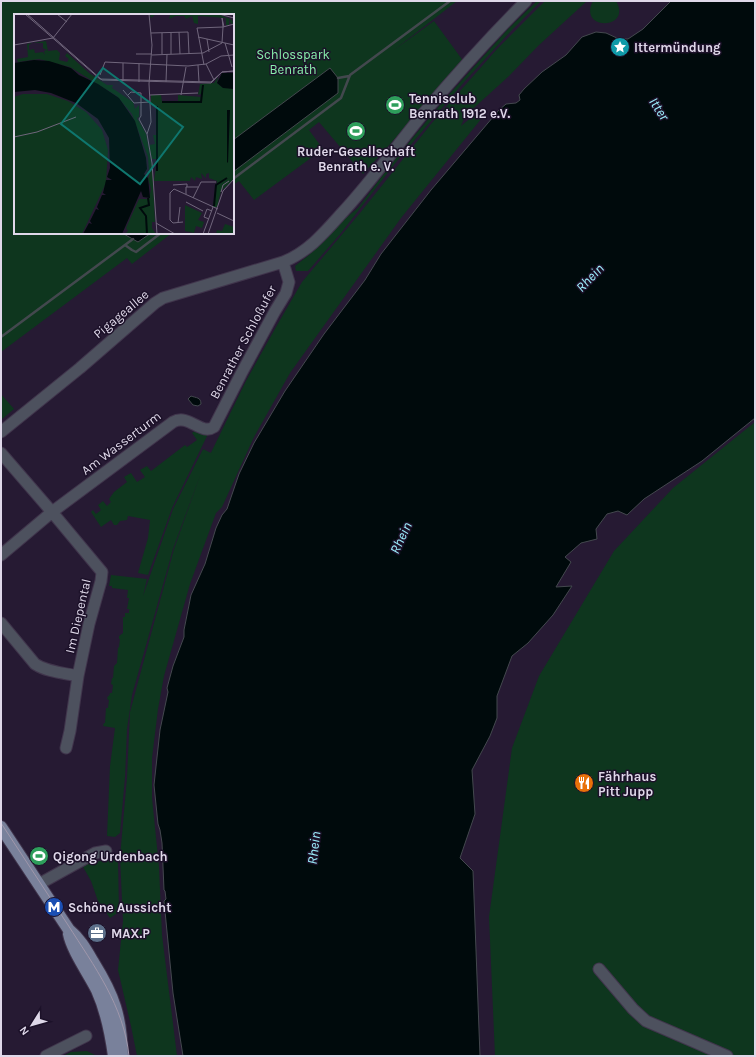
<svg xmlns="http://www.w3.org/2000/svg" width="756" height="1057" font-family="Karla,sans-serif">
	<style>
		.green { fill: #0e361e }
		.water { fill: #000a0c; stroke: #43484e }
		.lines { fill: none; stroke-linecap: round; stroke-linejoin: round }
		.stream { stroke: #43484e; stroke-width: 2.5 }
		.minor-casing { stroke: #40354c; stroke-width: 13 }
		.major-casing { stroke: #40354c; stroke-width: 14 }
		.minor { stroke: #4d515e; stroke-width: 11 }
		.major { stroke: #79819b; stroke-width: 12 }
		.tram { stroke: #a097ab; stroke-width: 1 }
		.labels { text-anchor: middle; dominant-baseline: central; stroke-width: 3; stroke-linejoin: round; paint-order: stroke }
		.poi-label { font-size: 13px; font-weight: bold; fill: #dfd8e9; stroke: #1c1129; text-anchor: start }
		.park-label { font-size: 13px; fill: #87efaa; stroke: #1c1129 }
		.street-label { font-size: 13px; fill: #dfd8e9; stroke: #1c1129 }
		.water-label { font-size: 14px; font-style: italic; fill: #9df0fe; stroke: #1c1129 }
		.inset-river { fill: none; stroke: #000a0c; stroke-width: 2 }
		.inset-road { fill: none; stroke: #70667c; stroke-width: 1 }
		.view { fill: #0f766e; fill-opacity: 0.15; stroke: #0f766e; stroke-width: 2 }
		.inset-edge { fill: none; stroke: #dfd8e9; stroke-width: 2 }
	</style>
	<rect width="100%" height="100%" fill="#261a33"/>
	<!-- green -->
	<path class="green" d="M1 1H457L394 50 434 21 464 62 363 174 319 122 309 130 323 149 254 200 239 181 233 185V15H15V233H172L132 264 127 258 1 352Z
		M537 1H541L511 31 465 81 397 161 341 233 308 271H296L295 266 309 255 341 222 358 208 395 159 445 99 508 29Z
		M545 1H587L538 46 509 76 465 116 461 126 479 111 486 113 401 218 290 373 254 437 222 507 216 513 190 584 164 676 158 709 152 758V798L159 867 162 935 177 1056H137L131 1026 118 970 123 921 120 857 127 778 130 712 174 549 201 473 246 381 276 327 302 282 360 213 431 124 497 49Z
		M593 1H616C633 30 577 31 593 1Z
		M1 394 14 409 1 420Z
		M755 422V1056H495L489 917 512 748 539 676 614 551 673 488Z
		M197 429 208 434 172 508 148 575 138 573 148 538 150 520 128 516 127 520 120 521 117 525H114L111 520 101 527 91 512 93 510 96 514 101 510 98 505 103 501 107 506 111 502 109 499 114 492 127 482 124 477 131 473 137 482 145 477 140 470 147 466 151 471 185 445 187 447 197 440 192 433Z
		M203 449 211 453 201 473 173 549 132 695 127 729 125 777 120 833 115 837 107 836 110 766 115 728 103 726 104 723H105L106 708H108L109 700 107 699 108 696H109L110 693H112L113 685 111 684 112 678H113L114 666 117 663 118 648 119 647 120 639H119V636L123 633V617H125V613H129V609H127L129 598H127L128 590 112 588V586H109L111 575 147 579 143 596 173 509Z
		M118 860 119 912 110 918 98 901 91 881 82 865 100 861Z
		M87 1051 97 1056H63L71 1052Z"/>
	<!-- water -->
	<path class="water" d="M671 1H755V418L702 461 644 499 627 515 618 511 607 514 596 529 597 539 581 543 565 557 571 562 556 587 572 586 553 615 528 643 512 656 497 696V718L490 736 472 770 475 814 460 858 473 871 480 1056H183L173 993 164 901 166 899 165 891 164 890 162 843 160 830 158 824 154 785 160 730 168 692 167 688 173 666 184 637V630L191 595 205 564 216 528 222 515 227 509 239 474 254 443 285 391 324 334 365 280 381 254 431 190 499 110 506 104 516 103 520 100 519 95 524 89 542 72 566 55 582 37 596 32 606 33 619 39H628L643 29Z
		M330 68 338 78V93L233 172V140Z
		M122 233H151L138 242Z
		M191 396C196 398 201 397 201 404L198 406 193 405 188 399Z"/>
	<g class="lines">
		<!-- stream -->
		<path class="stream" d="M338 78 349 76
			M233 179 341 98 350 75 450 1
			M125 245 132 250 136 252 161 233
			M1 337 133 239"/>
		<defs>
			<path id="minor" d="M1 432 80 368 155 303 163 298 283 262C308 252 324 233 341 214 370 183 395 148 422 115 455 76 490 37 526 1
				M1 453 52 512 102 572 101 581 89 624 78 676 70 731 66 748
				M1 555 52 512 173 422C189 413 201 436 214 427L241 374 275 311 286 293 289 282 283 262
				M1 623 35 664C47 672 64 673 78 676
				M39 884 95 853 106 851
				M599 969 633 1009 646 1021 727 1056
				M46 1056 86 1036"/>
			<path id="major" d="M1 827 69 930C80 939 86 950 93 962 114 996 121 1016 122 1056
				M69 934C72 950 89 974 97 990 106 1010 111 1034 114 1056"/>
		</defs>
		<!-- minor casing -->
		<use href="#minor" class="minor-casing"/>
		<!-- major casing -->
		<use href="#major" class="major-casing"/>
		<!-- minor -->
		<use href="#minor" class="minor"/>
		<!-- major -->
		<use href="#major" class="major"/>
		<!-- tram -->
		<path class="tram" d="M1 823C23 857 46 891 68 925 94 966 124 1006 129 1056"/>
	</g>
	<!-- icons -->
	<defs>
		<symbol id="sight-disc" viewBox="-11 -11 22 22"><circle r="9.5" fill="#0f9aa8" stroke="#1c1129"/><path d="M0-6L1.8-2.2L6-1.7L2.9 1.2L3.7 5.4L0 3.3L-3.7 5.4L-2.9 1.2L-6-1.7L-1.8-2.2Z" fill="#fff"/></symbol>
		<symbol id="stadium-disc" viewBox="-11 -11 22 22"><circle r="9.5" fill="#2e9e5b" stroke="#1c1129"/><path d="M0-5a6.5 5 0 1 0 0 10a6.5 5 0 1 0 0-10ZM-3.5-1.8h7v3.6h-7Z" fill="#fff"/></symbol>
		<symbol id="restaurant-disc" viewBox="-11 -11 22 22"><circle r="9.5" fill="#e8710a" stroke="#1c1129"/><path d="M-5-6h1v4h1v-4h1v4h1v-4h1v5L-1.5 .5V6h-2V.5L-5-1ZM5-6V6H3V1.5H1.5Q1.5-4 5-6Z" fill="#fff"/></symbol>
		<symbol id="metro-disc" viewBox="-11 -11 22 22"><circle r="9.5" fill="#1a4fb4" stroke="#1c1129"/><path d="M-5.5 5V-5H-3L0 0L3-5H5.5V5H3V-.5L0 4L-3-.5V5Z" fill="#fff"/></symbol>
		<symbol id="office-disc" viewBox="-11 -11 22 22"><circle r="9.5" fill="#5c6f8a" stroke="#1c1129"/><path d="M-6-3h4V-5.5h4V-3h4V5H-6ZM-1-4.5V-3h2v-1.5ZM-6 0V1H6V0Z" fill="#fff"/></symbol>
	</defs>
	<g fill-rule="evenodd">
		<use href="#sight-disc" x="609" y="36" width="22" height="22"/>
		<use href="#stadium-disc" x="384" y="94" width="22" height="22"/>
		<use href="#stadium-disc" x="345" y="120" width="22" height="22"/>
		<use href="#restaurant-disc" x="573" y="772" width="22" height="22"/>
		<use href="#stadium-disc" x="28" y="845" width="22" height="22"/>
		<use href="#metro-disc" x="43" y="896" width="22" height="22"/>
		<use href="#office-disc" x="86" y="922" width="22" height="22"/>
	</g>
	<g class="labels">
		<!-- poi labels -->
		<g class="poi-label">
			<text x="634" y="47">Ittermündung</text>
			<text x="409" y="98">Tennisclub<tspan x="409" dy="15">Benrath 1912 e.V.</tspan></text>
			<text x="356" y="151" text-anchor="middle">Ruder-Gesellschaft<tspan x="356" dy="15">Benrath e. V.</tspan></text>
			<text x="598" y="776">Fährhaus<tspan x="598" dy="15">Pitt Jupp</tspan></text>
			<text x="53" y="856">Qigong Urdenbach</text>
			<text x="68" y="907">Schöne Aussicht</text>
			<text x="111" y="933">MAX.P</text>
		</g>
		<!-- park labels -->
		<g class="park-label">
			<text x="293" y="54">Schlosspark<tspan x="293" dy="15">Benrath</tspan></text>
		</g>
		<!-- street labels -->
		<g class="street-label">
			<text transform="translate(121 314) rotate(-40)">Pigageallee</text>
			<text transform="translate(243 342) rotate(-62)">Benrather Schloßufer</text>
			<text transform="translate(121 443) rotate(-37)">Am Wasserturm</text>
			<text transform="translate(78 616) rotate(-77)">Im Diepental</text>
		</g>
		<!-- water labels -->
		<g class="water-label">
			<text transform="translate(659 109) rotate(57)">Itter</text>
			<text transform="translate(590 278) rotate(-46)">Rhein</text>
			<text transform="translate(401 538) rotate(-65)">Rhein</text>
			<text transform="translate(314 848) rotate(-83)">Rhein</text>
		</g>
	</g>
	<!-- overview -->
	<g transform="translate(14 14)">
		<rect width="220" height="220" fill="#261a33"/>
		<path d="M136 0 207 1 218 6 219 9 217 10 215 5V11H212V4L184 2V10L180 9 178 2 172 5 170 2H162L155 5 156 1H141L137 4ZM32 27 34 37 43 36 46 39 45 46 53 48 55 45 51 42 53 39 75 59 93 71H99L98 74 119 88 121 95 125 91V103L123 104 132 120 138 152 141 208H138V214L142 220H111L114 217 112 214 125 185H135L137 175 134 165 136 158H132L135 157 134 143 118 100 103 82 56 53 25 45 4 48 3 45 14 43 13 30 18 29 15 31V36L20 35 21 39 29 38 31 41 30 37 33 36 29 34V29H19ZM204 63 203 69 208 73 220 75V165L207 177 203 193H199L203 167 195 164V159L192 160V164L187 159 188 165 182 163 181 167 177 163 176 167H140L143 145H138L135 131 141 130 139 121H142V93L137 91V81H147L148 87H164V81L187 83V80L184 81 186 70 200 69ZM9 80H33L54 87 72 98 88 116 94 136 92 169 68 220H0V83ZM171 191 188 199 184 206 190 208 188 214 182 212 180 219 171 217ZM211 210 220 213V220H202L203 216 208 217Z" fill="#0e361e"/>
		<path d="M20 46 35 47 57 54 65 61 84 70 105 84 121 107 132 144 133 155 130 160 134 164 136 184 129 183 127 177 108 220H69L75 209 78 210 76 207 82 195 85 196 83 193 88 181H92L89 179 92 166H98L93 163 96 154 95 124 84 105 62 89 37 79 21 76 0 78V49ZM208 59H220V75L209 74 203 69ZM213 96H216L214 149 213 148Z" fill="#000a0c"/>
		<path class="inset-river" d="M148 88H187L189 71M143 110V92M143 157V109M200 192 202 171 213 164M133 220 132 202 126 194 135 191 134 184"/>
		<path class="inset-road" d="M11 0 86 65 197 68 208 58 220 57M13 0 88 66 197 69 208 58 220 57M43 0 53 8M205 0 220 4M209 13 208 4 210 13M165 18 166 40M137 19 174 18 175 40M148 19V40M157 19V40M184 23 220 31M39 24 58 0M193 25 195 38M208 29 209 13M211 29 218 53M0 31 39 24M122 40H138M138 41 189 39 208 29M125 49V68M192 50 200 66M184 51 185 68M190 51 183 14 209 13 220 10M86 61 91 48 174 52 192 50 207 42 220 41M109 67V49M152 68 153 40M109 76 120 89 136 88M114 81 117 78 127 79V102L125 105 133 120 138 149 143 220M136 81 184 79M167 81 172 53M133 120 137 108 135 70 138 31 135 0M0 123 23 118 62 103M159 171 173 170V173M207 178 209 171 215 167M172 180V173H184M179 184 187 168H202M172 188 189 197M203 199 220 207M195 205 190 203 193 195 198 197M169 208 159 209 156 206V179L160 175 204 195M142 209 161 220M164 209 166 193M189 220 199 193M194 220 209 177 220 165"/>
		<path class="view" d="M89 54 169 113 126 170 47 110Z"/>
		<rect width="220" height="220" class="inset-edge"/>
	</g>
	<!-- border -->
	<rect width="756" height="1057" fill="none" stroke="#dfd8e9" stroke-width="4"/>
	<!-- north arrow -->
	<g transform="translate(32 1025) rotate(233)" stroke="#1c1129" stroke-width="3" paint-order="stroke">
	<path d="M0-3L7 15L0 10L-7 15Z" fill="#dfd8e9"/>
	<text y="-6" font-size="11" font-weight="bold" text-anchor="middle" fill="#dfd8e9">N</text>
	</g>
</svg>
